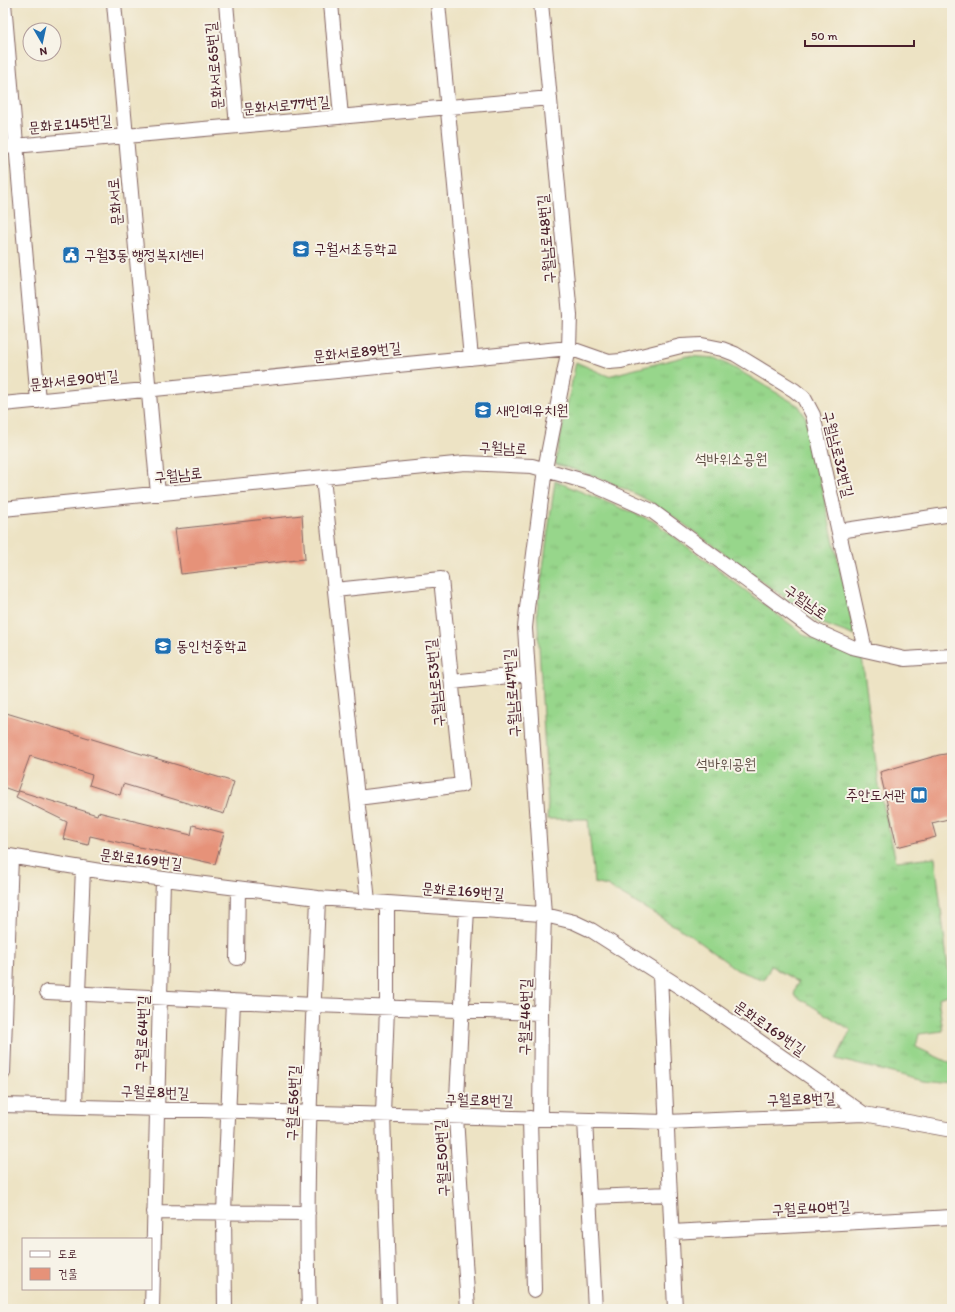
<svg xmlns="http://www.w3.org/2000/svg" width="955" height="1312" font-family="Itim,'Poor Story',sans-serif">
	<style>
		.grass { fill: url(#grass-tufts); stroke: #707a5b }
		.building { fill: #e69279 }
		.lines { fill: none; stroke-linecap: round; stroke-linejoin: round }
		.minor-casing { stroke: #836461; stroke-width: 16 }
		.minor { stroke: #fff; stroke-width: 14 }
		.labels { text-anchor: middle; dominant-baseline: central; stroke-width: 4; stroke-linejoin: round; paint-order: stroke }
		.street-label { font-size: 15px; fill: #4a1f2b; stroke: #f7f3e8 }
		.poi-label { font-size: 15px; fill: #4a1f2b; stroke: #f7f3e8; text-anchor: start }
		.park-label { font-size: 15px; fill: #5d4d43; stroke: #f7f3e8 }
	</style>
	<defs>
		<pattern id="grass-tufts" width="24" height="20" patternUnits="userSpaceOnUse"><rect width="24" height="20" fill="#97d68b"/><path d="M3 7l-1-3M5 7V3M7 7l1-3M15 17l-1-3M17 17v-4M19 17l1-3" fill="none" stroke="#84b778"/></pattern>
	</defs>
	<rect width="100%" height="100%" fill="#f7f3e8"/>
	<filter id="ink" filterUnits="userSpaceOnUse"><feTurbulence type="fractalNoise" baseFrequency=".025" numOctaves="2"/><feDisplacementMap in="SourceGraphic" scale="8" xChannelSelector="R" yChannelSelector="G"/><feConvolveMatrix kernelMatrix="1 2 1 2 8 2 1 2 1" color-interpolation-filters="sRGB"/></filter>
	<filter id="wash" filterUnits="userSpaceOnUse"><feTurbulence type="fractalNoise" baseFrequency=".012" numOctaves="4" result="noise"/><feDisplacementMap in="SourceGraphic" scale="16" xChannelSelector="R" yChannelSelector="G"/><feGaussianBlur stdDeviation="0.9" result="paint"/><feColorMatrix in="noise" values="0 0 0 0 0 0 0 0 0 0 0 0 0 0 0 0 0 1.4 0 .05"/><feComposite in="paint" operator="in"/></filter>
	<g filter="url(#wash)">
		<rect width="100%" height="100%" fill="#ede3c4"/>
		<!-- grass -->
		<path class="grass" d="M687 356 716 358 745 374 799 406 806 418 855 636 818 622 663 509C630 489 592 474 555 464L576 362 608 376Z
			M555 481 653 521 806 636 862 657 879 786 896 861 935 857 951 994 938 998 943 1031 919 1034 916 1047 952 1064V1084L924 1081 836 1059 851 1030 794 995 798 982 771 966 764 980 737 970 692 936 607 886 594 883 588 819H547L548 804 537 611Z"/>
		<g id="blocks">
			<!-- building -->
			<path class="building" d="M302 515 305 559 181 574 175 529Z
				M3 712 234 782 224 814 123 784 120 795 89 785 92 775 30 756 17 792 3 787Z
				M952 753V818L932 823 936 837 897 847 880 772 939 755Z
				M19 791 97 815 98 812 191 835 193 825 224 833 215 864 90 836 88 845 63 839 67 822 16 797Z"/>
		</g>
	</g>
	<g filter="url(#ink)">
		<use href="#blocks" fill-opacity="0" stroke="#836461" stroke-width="1"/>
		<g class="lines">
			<defs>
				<path id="minor" d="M4 3 38 401
					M114 3 158 494
					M226 3 237 126
					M331 3 341 117
					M438 3 471 358
					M3 147 550 98
					M3 404 569 348 609 362 621 361 681 346 702 345 722 349 735 354 794 390 804 398 813 415 865 650
					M323 478 368 901
					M3 509 465 463 532 466 587 482 652 511 814 630 852 647 905 659 952 656
					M839 531 952 514
					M335 590 441 579 462 785 357 798
					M452 682 528 674
					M3 855 100 871 318 898 541 914 574 922 591 930 691 994 864 1114
					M387 903V1008L383 1114 389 1309
					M467 909 456 1117 468 1309
					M237 958 238 889
					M660 975 675 1309
					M47 992 314 1005 541 1013
					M3 1073 11 857
					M3 1105 667 1122 864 1114 952 1130
					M75 1107 78 993 83 868
					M530 1118 534 1290
					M540 1119 541 1013 544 915 525 628 527 608 545 469 569 348 570 315 541 3
					M585 1120 595 1309
					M589 1197 670 1194
					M154 1212 308 1213
					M672 1232 952 1217
					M152 1309 163 879
					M225 1309 224 1212 233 1001
					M309 1309C304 1172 313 1035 318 898"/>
			</defs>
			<!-- minor casing -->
			<use href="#minor" class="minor-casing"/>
			<!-- minor -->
			<use href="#minor" class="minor"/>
		</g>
	</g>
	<!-- icons -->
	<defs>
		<symbol id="school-square" viewBox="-11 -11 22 22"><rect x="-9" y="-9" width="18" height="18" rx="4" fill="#1f6fb2" stroke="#f7f3e8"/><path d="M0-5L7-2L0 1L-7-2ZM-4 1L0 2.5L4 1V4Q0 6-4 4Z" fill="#fff"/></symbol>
		<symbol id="civic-square" viewBox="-11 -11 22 22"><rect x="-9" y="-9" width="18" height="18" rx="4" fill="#1f6fb2" stroke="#f7f3e8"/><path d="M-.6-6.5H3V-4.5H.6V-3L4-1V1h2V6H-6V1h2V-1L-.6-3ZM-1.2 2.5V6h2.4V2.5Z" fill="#fff"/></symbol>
		<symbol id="library-square" viewBox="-11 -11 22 22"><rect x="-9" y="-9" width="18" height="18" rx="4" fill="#1f6fb2" stroke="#f7f3e8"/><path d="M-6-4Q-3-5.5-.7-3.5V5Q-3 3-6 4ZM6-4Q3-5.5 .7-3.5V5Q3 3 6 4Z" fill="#fff"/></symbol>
	</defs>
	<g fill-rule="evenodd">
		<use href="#school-square" x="291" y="239" width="20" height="20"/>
		<use href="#civic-square" x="61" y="245" width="20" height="20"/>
		<use href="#school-square" x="473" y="400" width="20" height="20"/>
		<use href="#school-square" x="153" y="636" width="20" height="20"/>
		<use href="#library-square" x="909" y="785" width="20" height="20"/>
	</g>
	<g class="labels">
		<!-- street labels -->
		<g class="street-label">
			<text transform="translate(214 66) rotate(-95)">문화서로65번길</text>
			<text transform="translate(286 105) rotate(-5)">문화서로77번길</text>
			<text transform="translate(70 124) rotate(-5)">문화로145번길</text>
			<text transform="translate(115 202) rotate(-95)">문화서로</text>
			<text transform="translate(546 239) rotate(-95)">구월남로48번길</text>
			<text transform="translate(357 352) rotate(-6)">문화서로89번길</text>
			<text transform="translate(74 380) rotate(-6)">문화서로90번길</text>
			<text transform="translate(503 448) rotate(2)">구월남로</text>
			<text transform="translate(838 454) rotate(76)">구월남로32번길</text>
			<text transform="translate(178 475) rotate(-6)">구월남로</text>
			<text transform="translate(806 602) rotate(35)">구월남로</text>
			<text transform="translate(435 683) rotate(-96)">구월남로53번길</text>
			<text transform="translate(512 693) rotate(-94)">구월남로47번길</text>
			<text transform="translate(141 859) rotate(7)">문화로169번길</text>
			<text transform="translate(463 891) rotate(4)">문화로169번길</text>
			<text transform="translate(525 1017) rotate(-89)">구월로46번길</text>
			<text transform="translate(770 1028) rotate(35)">문화로169번길</text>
			<text transform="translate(142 1034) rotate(-88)">구월로64번길</text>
			<text transform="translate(155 1092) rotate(2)">구월로8번길</text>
			<text transform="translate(801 1099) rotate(-2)">구월로8번길</text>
			<text transform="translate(479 1100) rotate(1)">구월로8번길</text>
			<text transform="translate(293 1103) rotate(-88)">구월로56번길</text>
			<text transform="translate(442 1158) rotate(-93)">구월로50번길</text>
			<text transform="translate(811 1208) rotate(-3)">구월로40번길</text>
		</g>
		<!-- poi labels -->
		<g class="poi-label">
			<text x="314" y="249">구월서초등학교</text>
			<text x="84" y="255">구월3동 행정복지센터</text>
			<text x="496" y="410">새인예유치원</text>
			<text x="176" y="646">동인천중학교</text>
			<text x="906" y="795" text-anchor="end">주안도서관</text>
		</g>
		<!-- park labels -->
		<g class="park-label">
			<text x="731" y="459">석바위소공원</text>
			<text x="726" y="764">석바위공원</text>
		</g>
	</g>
	<!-- margin -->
	<rect width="955" height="1312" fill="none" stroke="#f7f3e8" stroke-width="16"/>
	<!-- legend -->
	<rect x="22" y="1238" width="130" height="52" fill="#f7f3e8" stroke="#b29e9c"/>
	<rect x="30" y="1251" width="20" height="6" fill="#ffffff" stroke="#b29e9c"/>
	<text x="58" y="1258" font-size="12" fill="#4a1f2b">도로</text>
	<rect x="30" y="1268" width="20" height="12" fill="#e69279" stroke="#b29e9c"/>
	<text x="58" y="1278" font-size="12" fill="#4a1f2b">건물</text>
	<!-- north arrow -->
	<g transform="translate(42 42) rotate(171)"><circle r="19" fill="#f7f3e8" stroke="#b29e9c"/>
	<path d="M0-3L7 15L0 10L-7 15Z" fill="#1f6fb2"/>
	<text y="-6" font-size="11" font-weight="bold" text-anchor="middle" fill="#4a1f2b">N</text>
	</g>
	<!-- scale -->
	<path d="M805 40v6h109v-6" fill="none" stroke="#4a1f2b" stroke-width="2"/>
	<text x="811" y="40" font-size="12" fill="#4a1f2b" stroke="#f7f3e8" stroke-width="3" paint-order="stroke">50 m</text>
</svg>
